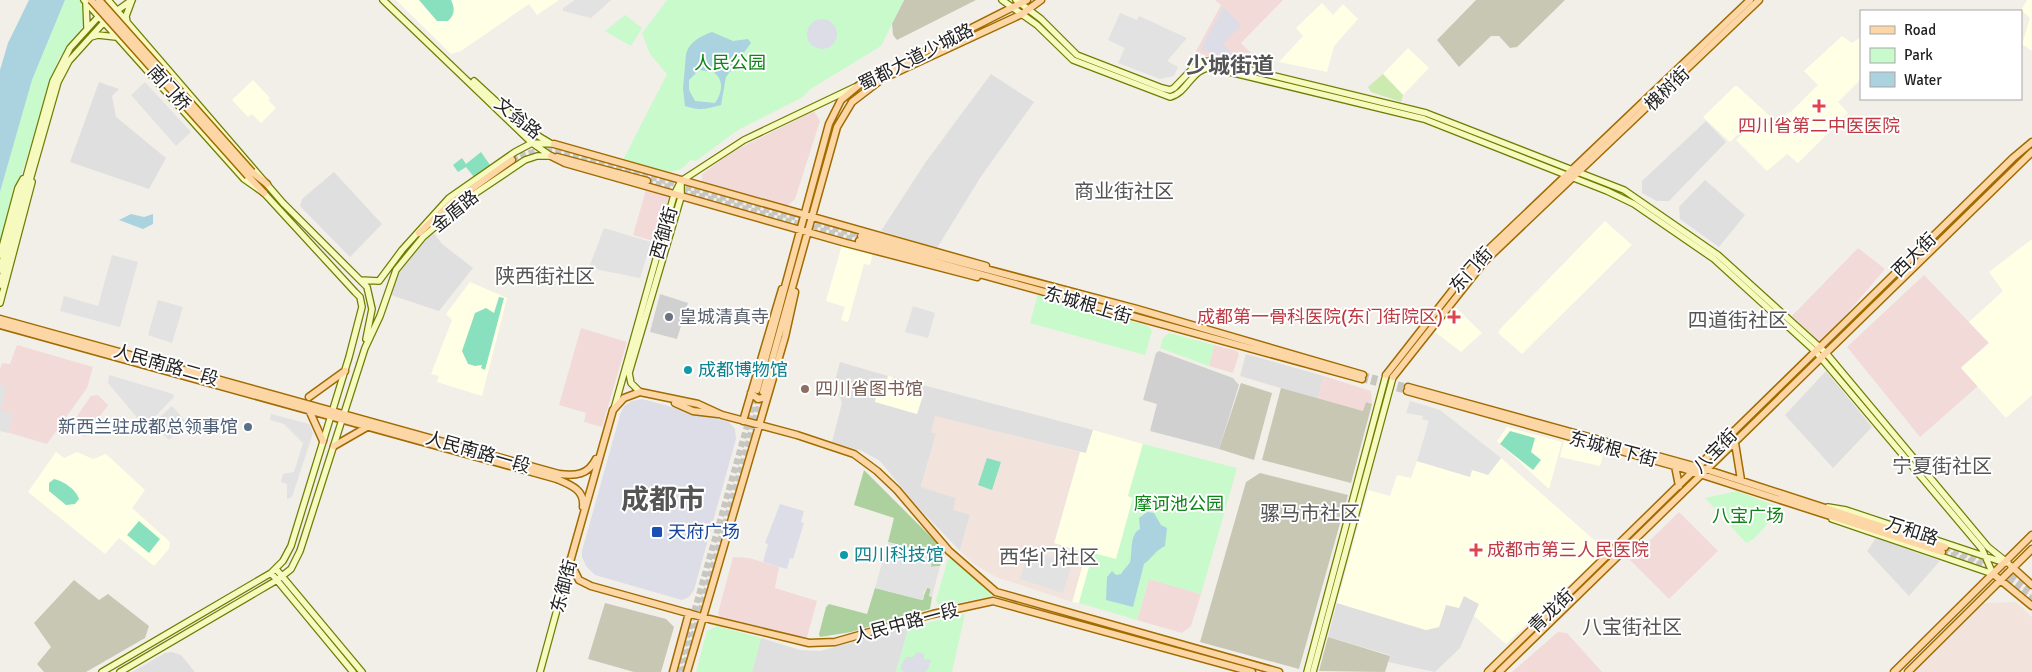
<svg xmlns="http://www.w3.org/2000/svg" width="2032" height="672" font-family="Signika,'Noto Sans SC',sans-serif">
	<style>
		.residential { fill: #e0dfdf }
		.commercial { fill: #f2dad9 }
		.education { fill: #ffffe5 }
		.religious { fill: #d0d0d0 }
		.military { fill: #f3e3dd }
		.construction { fill: #c7c7b4 }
		.grass { fill: #cdebb0 }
		.forest { fill: #add19e }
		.park { fill: #c8facc }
		.pitch { fill: #88e0be }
		.parking { fill: #e2e2e2 }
		.plaza { fill: #dddde8 }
		.water { fill: #aad3df; fill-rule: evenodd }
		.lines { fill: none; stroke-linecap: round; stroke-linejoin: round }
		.primary-tunnel { stroke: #c8c6c1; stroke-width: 6; stroke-dasharray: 6 3; stroke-linecap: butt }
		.secondary-casing { stroke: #707d05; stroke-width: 8 }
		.primary-casing { stroke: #a06b00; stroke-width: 9 }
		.secondary { stroke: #f7fabf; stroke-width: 5.5 }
		.primary { stroke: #fcd6a4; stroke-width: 6 }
		.primary-bridge-casing { stroke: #a06b00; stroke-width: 9; stroke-linecap: butt }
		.primary-bridge { stroke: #fcd6a4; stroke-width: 6 }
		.health-dot { fill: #e0444e; stroke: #fff; stroke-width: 2 }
		.worship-dot { fill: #6b7280; stroke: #fff; stroke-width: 2 }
		.culture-dot { fill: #0f9aa8; stroke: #fff; stroke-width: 2 }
		.education-dot { fill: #8d6e63; stroke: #fff; stroke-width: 2 }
		.service-dot { fill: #5c6f8a; stroke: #fff; stroke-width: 2 }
		.transit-dot { fill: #1a4fb4; stroke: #fff; stroke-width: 2 }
		.labels { text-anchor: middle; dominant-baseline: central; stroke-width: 4; stroke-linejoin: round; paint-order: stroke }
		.street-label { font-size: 18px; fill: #222; stroke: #fff }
		.park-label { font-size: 18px; fill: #0c8416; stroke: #fff }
		.health-label { font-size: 18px; fill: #be3a42; stroke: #fff }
		.worship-label { font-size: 18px; fill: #5b616d; stroke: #fff; text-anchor: start }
		.culture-label { font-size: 18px; fill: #0d838f; stroke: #fff; text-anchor: start }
		.education-label { font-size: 18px; fill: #785e54; stroke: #fff; text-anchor: start }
		.service-label { font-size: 18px; fill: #4e5e75; stroke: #fff; text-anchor: end }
		.transit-label { font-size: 18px; fill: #164399; stroke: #fff; text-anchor: start }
		.quarter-label { font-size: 20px; fill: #555; stroke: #fff }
		.district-label { font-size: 22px; font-weight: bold; fill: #555; stroke: #fff }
		.town-label { font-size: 28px; font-weight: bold; fill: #555; stroke: #fff }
	</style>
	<rect width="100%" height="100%" fill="#f2efe9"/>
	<!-- residential -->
	<path class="residential" d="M991 74 1034 102 980 178 937 248 881 231 925 163Z
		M99 82 119 89 112 96 116 117 166 158 149 189 70 162Z
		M1706 121 1726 142 1669 201H1657L1642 193V181Z
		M334 172 382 224 350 257 300 206 302 199Z
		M1705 180 1745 215 1719 247 1680 219 1679 207Z
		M433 232 442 244 473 268 439 311 391 295 398 274 412 257 410 254Z
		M1246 354 1324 376 1318 399 1240 376Z
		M840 362 888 376 886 384 880 382 875 401 917 414 923 395 890 385 893 377 1093 430 1086 453 998 432 936 434 921 486 956 498 970 515 960 551 915 504 880 461 862 451 832 442 842 403 839 395 832 391Z
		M1826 371 1872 427 1833 468 1785 415Z
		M1876 538 1940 561 1909 596 1867 551Z
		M1464 596 1479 604 1460 648 1435 672 1388 662 1390 655 1328 637 1337 603 1426 630 1439 627 1446 605Z
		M909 627 896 672H752L761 638 800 650 820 651Z
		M172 652 181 655 195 672H132L165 653Z"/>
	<!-- commercial -->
	<path class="commercial" d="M1215 0H1283L1241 43 1256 58 1248 67 1208 57 1196 51 1221 5Z
		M814 111 820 121 795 199 785 208 702 183V174L734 151Z
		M646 190 669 197 656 242 633 235Z
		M1858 248 1885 269 1821 344 1792 316Z
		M1924 275 1989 343 1961 367 1978 386 1920 437 1847 347Z
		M581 328 627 342 602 427 584 422 586 413 559 405Z
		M17 345 93 367 87 388 47 444 0 430V369L2 363 10 364Z
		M1214 345 1237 351 1239 354 1233 373 1209 366Z
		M1324 376 1371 391 1372 404 1366 402 1363 411 1318 399Z
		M98 395 108 405 85 437 70 426 91 396Z
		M1679 512 1718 551 1669 599 1630 560Z
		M733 557 749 558 779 567 775 588 817 601 807 637 780 634 720 618 718 613Z
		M1149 579 1201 594 1191 626 1182 633 1137 620Z
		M1558 632 1567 633 1602 672H1512Z"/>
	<!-- education -->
	<path class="education" d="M396 0H559L537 15 529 4 461 51 451 54Z
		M2027 0H2032V51L2022 44 2030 18 2021 10Z
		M1322 3 1333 15 1343 4 1358 19 1334 46 1327 72 1279 62 1303 36 1296 28Z
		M1842 36 1852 43 1861 37V79L1838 102 1848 113 1798 163 1787 154 1767 171 1736 140 1748 129 1762 130 1792 111 1818 85 1804 71Z
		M1408 48 1429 68 1403 95 1383 74Z
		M253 80 270 98 268 100 276 108 261 123 252 114 248 117 232 100Z
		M1736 85 1773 119 1762 127H1745L1730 142 1703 117Z
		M1605 221 1632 245 1522 354 1498 333 1501 328Z
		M2032 239V395L2006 418 1961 368 1989 343 1969 322 2003 291 1989 272Z
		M842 245 873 253 870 265 864 264 848 322 841 320 845 307 826 301Z
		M470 282 507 298 482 396 437 382 439 376 431 374 452 320 446 314Z
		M1452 304 1482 333 1461 352 1431 329Z
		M888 376 893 377 890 385 923 395 917 414 875 402 880 382 886 384Z
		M1507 427 1562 442 1549 489 1497 441Z
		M1093 430 1143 444 1128 496 1133 498 1116 560 1093 553 1079 603 1072 602 1086 553 1054 544 1080 452 1086 453Z
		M1564 441 1604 451 1600 466 1560 457Z
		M56 452 64 458 77 452 93 459 106 454 145 490 132 508 170 542 169 549 154 566 119 538 105 554 28 492Z
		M1501 458 1601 546V555L1506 644 1474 616 1479 604 1464 596 1459 608 1446 605 1439 627 1426 630 1337 603 1368 490 1390 496 1397 475 1411 478 1417 461 1470 477 1472 469 1488 475Z"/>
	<!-- religious -->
	<path class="religious" d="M660 294 688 303 677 339 650 332Z
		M1159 351 1233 378 1239 385 1219 449 1150 431 1157 404 1143 400 1156 353Z"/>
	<!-- military -->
	<path class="military" d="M935 416 1080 452 1054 543 1086 553 1072 602 996 577 974 564 960 551 970 515 953 510 956 498 921 487 936 434 931 432Z
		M2016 602 2032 617V672H1914L1983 603Z"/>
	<!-- construction -->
	<path class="construction" d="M904 0H976L897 40 893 35 892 23Z
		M1476 0H1565L1517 47 1510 48 1499 36H1491L1459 67 1437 40Z
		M1241 383 1272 393 1254 460 1219 449Z
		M1281 388 1363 411 1366 402 1372 404 1351 483 1262 460Z
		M1260 473 1348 495 1299 669 1200 642 1246 482Z
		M74 580 99 600 108 594 149 626 145 638 86 672H44L37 664 51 647 34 623Z
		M605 603 666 619 674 627 661 672H634L588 659Z
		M1328 637 1390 656 1385 672 1319 671Z"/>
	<!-- grass -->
	<path class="grass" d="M1383 74 1403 95 1401 102 1371 92 1368 87Z"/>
	<!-- forest -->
	<path class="forest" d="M864 470 945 551 940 566 930 567 927 552 888 542 894 518 854 505Z
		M875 588 922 600 927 588H931L929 596 932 597 930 609 851 632 820 637 819 634 826 607 829 604 867 614Z"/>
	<!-- park -->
	<path class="park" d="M65 0H81L83 2 84 25 58 60 0 242V192L32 80Z
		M667 0H904L881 46 809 90 803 97 738 130 696 161 690 160C676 183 644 166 623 160L667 74 650 54 642 33Z
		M625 15 642 28 631 46 605 31Z
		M1038 294 1148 326 1152 331 1145 355 1030 323Z
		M1169 333 1214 345 1209 366 1160 348 1163 338Z
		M1143 444 1237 468 1201 594 1149 579 1137 620 1079 603 1093 553 1116 559 1133 498 1128 496Z
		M1737 491 1781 508 1754 539 1746 543 1705 498Z
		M952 558 991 592V596L939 607 936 600 948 559Z
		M965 614 952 672H896L909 627Z
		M717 626 761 638 752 672H696L707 631Z"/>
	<!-- pitch -->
	<path class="pitch" d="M419 0H451C455 8 455 15 448 21H437Z
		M481 152 490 165 474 177 466 167 458 172 453 165 462 158 466 164Z
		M499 297 504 298 485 370 481 368 482 365 475 366 468 364 462 351 475 313 486 308 494 313Z
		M1510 431 1535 438 1531 452 1541 460 1533 470 1500 444Z
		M987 458 1001 462 992 490 978 485Z
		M54 479C63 481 76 489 79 499L75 504 66 505 49 491V483Z
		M139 521 160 539 149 553 127 535Z"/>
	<!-- parking -->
	<path class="parking" d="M575 0H611L591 18 563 11V8Z
		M1120 13 1137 20 1139 16 1187 38 1167 61 1178 67 1174 76 1160 79 1118 63 1125 48 1108 40Z
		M145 82 191 132 176 146 131 95Z
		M604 228 651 242 640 278 600 270 590 265Z
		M112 255 138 262 120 327 60 311 64 296 98 306Z
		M158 300 183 307 172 343 148 335Z
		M913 306 935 313 928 338 905 332Z
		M109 375 173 394 174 397 145 427 108 383Z
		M0 385 7 387 1 408 5 412 13 415 8 433 0 431Z
		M1410 401 1440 410 1501 458 1488 475 1472 470 1470 477 1417 461 1429 421 1422 419 1423 416 1406 413Z
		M172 406 187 423 169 440 153 423Z
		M271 414 309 424 313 433 292 497 287 499V484L281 482 283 474 294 472 303 443 284 424 270 420Z
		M888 542 927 552 932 562 931 567 940 566 932 597 929 596 931 589 927 588 923 593 924 599 922 600 875 588Z
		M1029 550 1072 564 1063 593 1020 579Z"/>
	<!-- plaza -->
	<path class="plaza" d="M1223 7 1241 25 1223 44 1233 54 1231 59 1201 49Z
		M807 34a15 15 0 1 1 30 0a15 15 0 1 1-30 0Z
		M642 399 729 422 735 429 736 439 694 590 689 597 682 600 595 575 586 566 582 557V551L620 415 624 406 632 401Z
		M780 504 804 511 801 522 804 523 793 559 790 558 787 569 763 562 768 544 765 543Z
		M917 652 924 654V659L931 660 928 669 925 672H905L901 670V665L906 657H913Z"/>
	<!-- water -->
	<path class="water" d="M29 0H65L32 80 0 192V70L8 43Z
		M712 32 733 41 748 39 751 43 726 77 721 105C707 109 699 111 685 106L683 89 686 54C689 42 701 36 712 32ZM699 70 713 72C725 80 722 93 715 103L695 101 689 90V80Z
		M131 214 144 217 153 214V224L143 229 119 220Z
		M1147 512 1154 513 1161 525 1167 528 1165 546C1156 550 1152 558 1144 564L1133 607 1106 600 1107 577 1112 571 1116 575 1121 574C1123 570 1128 566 1130 562 1133 551 1129 535 1140 529L1139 518Z"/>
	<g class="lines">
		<!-- primary-tunnel -->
		<path class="primary-tunnel" d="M512 160C530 151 542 149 562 152L861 236
			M647 181 859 241
			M1363 375 1408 387
			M1362 379 1407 391
			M1945 547C1978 558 2006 568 2032 593
			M1942 552 1994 570 2032 599
			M677 672 756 394
			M683 672 762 394"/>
		<defs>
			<path id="secondary" d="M84 0 244 179 264 193 355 292 360 297 362 307 349 357 291 546 283 561 271 573 102 672
				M108 0 283 203 367 287 372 309 366 339
				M383 0 532 143 551 156
				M1002 0 1037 25 1073 60 1170 97C1188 93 1192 66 1213 68L1424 119 1607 191 1634 204 1714 259 1816 352 1982 549 1993 574
				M1016 0 1041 19 1077 55 1162 88 1170 90 1174 88 1200 61 1217 62 1426 113 1624 190 1718 255 1826 353 1988 547 2008 563
				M86 3 87 28
				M115 12 132 0
				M127 22 126 16 132 0
				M91 37 98 35 116 37
				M474 81 525 128 550 143
				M681 181 744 140 855 87
				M0 255 18 188 23 179
				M0 270 53 81 70 48 100 15
				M361 280 379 281 402 250 449 198 515 152 532 143 554 144
				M0 285 58 82 69 61 106 20
				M0 303 32 182
				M640 392 631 383 629 373 681 197V183
				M614 409 674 195 681 181
				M1828 507 1846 510 2005 563
				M1832 519 1993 574
				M276 569 362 672
				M271 573 353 672
				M120 672 277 580 291 569 300 551 365 348 380 316 396 270 423 237 470 197 525 160 537 156H551
				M540 672 570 562
				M1307 672 1386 375
				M1313 672 1393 377"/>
			<path id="primary" d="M554 144 986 266
				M551 156 565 163 846 243 977 277
				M557 157 647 181
				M252 172 267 184
				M248 176 264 193
				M419 233 449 205 512 160
				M861 236 1137 309 1363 375
				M859 241 1362 379
				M0 319 559 474C576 476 588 475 596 459
				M0 325 557 479C571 485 585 490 583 507
				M1386 375 1455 287 1491 247 1750 0
				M1393 377 1485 261 1759 0
				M1408 387 1708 470 1945 547
				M757 390 829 124 841 100 859 85 1027 0
				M1407 391 1678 467 1942 552
				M763 392 837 127 852 102 882 79 1022 14 1041 0
				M751 393 758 399 767 397
				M309 397 345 371
				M675 403 693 411 718 414
				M309 410 323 441
				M743 421 782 289
				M1735 443 1741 480
				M334 446 367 427
				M1675 466 1679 486
				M2011 566 2032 585
				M1993 574 2032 606
				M673 672 689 613
				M687 672 785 337 795 292
				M1252 672 993 601 933 614 835 642 809 643 709 619 591 586 579 580 570 562 613 410 624 398 640 392 698 404 722 415 797 435 854 454 877 471 897 490 949 551 996 592 1279 672
				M1488 672 2013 158 2032 142
				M1499 672 2032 152
				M1894 672 2032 535
				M1908 672 2032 549"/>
		</defs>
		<!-- secondary casing -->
		<use href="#secondary" class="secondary-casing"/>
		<!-- primary casing -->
		<use href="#primary" class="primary-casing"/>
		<!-- secondary -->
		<use href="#secondary" class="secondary"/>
		<!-- primary -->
		<use href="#primary" class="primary"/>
		<defs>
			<path id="primary-bridge" d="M91 0 248 176
				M99 0 252 172"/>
		</defs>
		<!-- primary-bridge casing -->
		<use href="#primary-bridge" class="primary-bridge-casing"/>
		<!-- primary-bridge -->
		<use href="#primary-bridge" class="primary-bridge"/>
	</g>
	<!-- markers -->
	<g class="health-dot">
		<path d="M1816.5 98.5h5v5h5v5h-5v5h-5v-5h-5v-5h5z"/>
		<path d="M1451.5 309.5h5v5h5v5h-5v5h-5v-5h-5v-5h5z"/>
		<path d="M1473.5 542.5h5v5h5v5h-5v5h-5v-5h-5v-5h5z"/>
	</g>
	<circle class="worship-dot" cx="669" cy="317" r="5"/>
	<g class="culture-dot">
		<circle cx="688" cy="370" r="5"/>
		<circle cx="844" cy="555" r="5"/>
	</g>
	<circle class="education-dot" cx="805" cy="389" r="5"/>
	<circle class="service-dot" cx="248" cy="427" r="5"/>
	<rect class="transit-dot" x="651" y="526" width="12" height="12" rx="2.5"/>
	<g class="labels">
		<!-- street labels -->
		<g class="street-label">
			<text transform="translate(916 57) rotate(-27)">蜀都大道少城路</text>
			<text transform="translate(169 88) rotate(48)">南门桥</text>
			<text transform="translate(1667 89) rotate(-44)">槐树街</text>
			<text transform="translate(518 118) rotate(39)">文翁路</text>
			<text transform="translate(455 211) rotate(-39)">金盾路</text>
			<text transform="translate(664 233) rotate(-74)">西御街</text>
			<text transform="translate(1914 255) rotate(-45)">西大街</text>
			<text transform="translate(1471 270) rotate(-48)">东门街</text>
			<text transform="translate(1088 305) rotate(16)">东城根上街</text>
			<text transform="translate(166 365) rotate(16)">人民南路二段</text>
			<text transform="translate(1613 449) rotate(15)">东城根下街</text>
			<text transform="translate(1715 451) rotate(-45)">八宝街</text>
			<text transform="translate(478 452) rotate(16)">人民南路一段</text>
			<text transform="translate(1912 531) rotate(18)">万和路</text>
			<text transform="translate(564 586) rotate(-75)">东御街</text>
			<text transform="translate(1551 611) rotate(-44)">青龙街</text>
			<text transform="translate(906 623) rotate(-15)">人民中路一段</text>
		</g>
		<!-- park labels -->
		<g class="park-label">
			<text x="730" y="63">人民公园</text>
			<text x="1179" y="504">摩诃池公园</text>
			<text x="1748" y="516">八宝广场</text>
		</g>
		<!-- health labels -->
		<g class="health-label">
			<text x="1819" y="126">四川省第二中医医院</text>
			<text x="1443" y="317" text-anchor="end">成都第一骨科医院(东门街院区)</text>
			<text x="1487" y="550" text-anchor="start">成都市第三人民医院</text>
		</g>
		<!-- worship labels -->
		<g class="worship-label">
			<text x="679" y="317">皇城清真寺</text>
		</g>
		<!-- culture labels -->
		<g class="culture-label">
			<text x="698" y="370">成都博物馆</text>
			<text x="854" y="555">四川科技馆</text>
		</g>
		<!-- education labels -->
		<g class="education-label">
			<text x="815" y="389">四川省图书馆</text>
		</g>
		<!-- service labels -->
		<g class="service-label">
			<text x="238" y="427">新西兰驻成都总领事馆</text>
		</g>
		<!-- transit labels -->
		<g class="transit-label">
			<text x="668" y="532">天府广场</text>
		</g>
		<!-- quarter labels -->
		<g class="quarter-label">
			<text x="1124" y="191">商业街社区</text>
			<text x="545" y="276">陕西街社区</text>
			<text x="1738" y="320">四道街社区</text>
			<text x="1942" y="466">宁夏街社区</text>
			<text x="1310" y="513">骡马市社区</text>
			<text x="1049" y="557">西华门社区</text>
			<text x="1632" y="627">八宝街社区</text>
		</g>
		<!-- district labels -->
		<g class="district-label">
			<text x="1230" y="65">少城街道</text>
		</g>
		<!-- town labels -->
		<g class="town-label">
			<text x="663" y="500">成都市</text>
		</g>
	</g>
	<!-- legend -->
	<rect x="1860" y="10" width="162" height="90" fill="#ffffff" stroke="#a7a7a7"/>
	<rect x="1870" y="26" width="25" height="8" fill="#fcd6a4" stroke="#a7a7a7"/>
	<text x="1904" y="35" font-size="15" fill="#222222">Road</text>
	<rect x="1870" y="48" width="25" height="15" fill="#c8facc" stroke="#a7a7a7"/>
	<text x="1904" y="60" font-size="15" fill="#222222">Park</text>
	<rect x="1870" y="72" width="25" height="15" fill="#aad3df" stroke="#a7a7a7"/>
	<text x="1904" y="85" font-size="15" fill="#222222">Water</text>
</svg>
